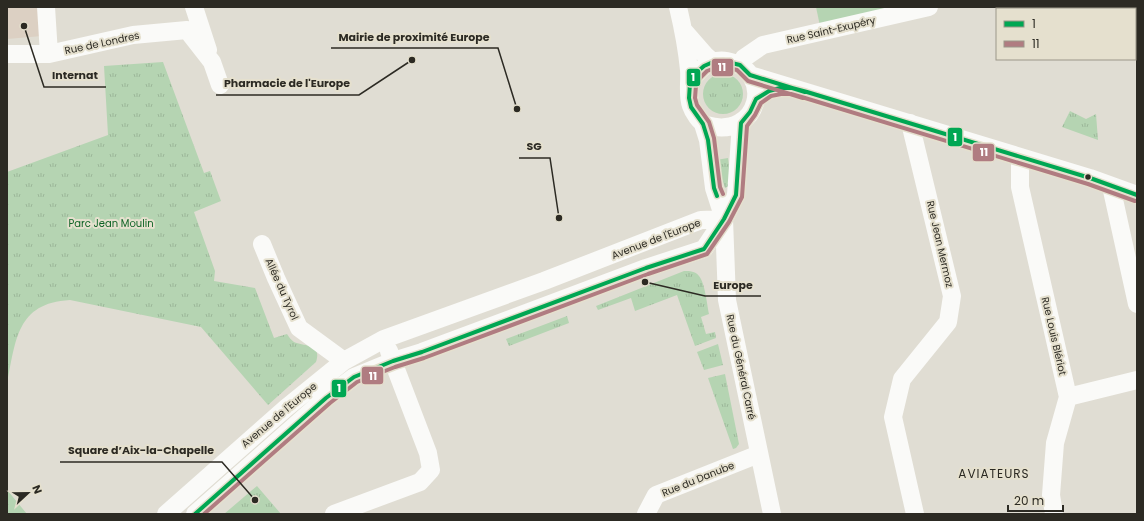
<svg xmlns="http://www.w3.org/2000/svg" width="1144" height="521" font-family="Poppins,sans-serif">
	<style>
		.education { fill: #dcd0c3 }
		.grass { fill: url(#grass-tufts) }
		.pitch { fill: #b5d4b2 }
		.lines { fill: none; stroke-linecap: round; stroke-linejoin: round }
		.minor { stroke: #fafaf8; stroke-width: 18 }
		.bus-1-casing { stroke: #e5e0ce; stroke-width: 7 }
		.bus-2-casing { stroke: #e5e0ce; stroke-width: 7 }
		.bus-1 { stroke: #00a753; stroke-width: 4 }
		.bus-2 { stroke: #b07c81; stroke-width: 4 }
		.bus-dot { fill: #2c2a23; stroke: #e5e0ce; stroke-width: 1.5 }
		.labels { text-anchor: middle; dominant-baseline: central; stroke-width: 4; stroke-linejoin: round; paint-order: stroke }
		.street-label { font-size: 10px; fill: #2c2a23; stroke: #e5e0ce }
		.park-label { font-size: 10px; fill: #0f6426; stroke: #e5e0ce }
		.quarter-label { font-size: 12px; letter-spacing: 1px; fill: #2c2a23; stroke: #e5e0ce }
		.leader { fill: none; stroke: #2c2a23; stroke-width: 1.5 }
		.callout-dot { fill: #2c2a23; stroke: #e5e0ce; stroke-width: 1.5 }
		.callout-label { font-size: 11px; text-anchor: middle; font-weight: bold; fill: #2c2a23; stroke: #e5e0ce; stroke-width: 4; stroke-linejoin: round; paint-order: stroke }
		.line-badge { stroke: #e5e0ce; stroke-width: 1.5 }
		.badge-label { font-size: 11px; text-anchor: middle; font-weight: bold; fill: #fff }
	</style>
	<defs>
		<pattern id="grass-tufts" width="24" height="20" patternUnits="userSpaceOnUse"><rect width="24" height="20" fill="#b5d4b2"/><path d="M3 7l-1-3M5 7V3M7 7l1-3M15 17l-1-3M17 17v-4M19 17l1-3" fill="none" stroke="#9cb699"/></pattern>
	</defs>
	<rect width="100%" height="100%" fill="#e0ddd3"/>
	<!-- education -->
	<path class="education" d="M7 7H38L42 36 7 39Z"/>
	<!-- grass -->
	<path class="grass" d="M163 62 204 173 210 171 221 201 194 212 215 271 214 281 255 288 274 338 287 334C289 337 291 340 294 342 305 347 322 343 316 362L268 405 201 327 70 300C16 303 16 341 7 383V172L108 135 104 66Z
		M703 94a20 20 0 1 1 40 0a20 20 0 1 1-40 0Z
		M1070 111 1086 119 1096 114 1098 140 1062 127Z
		M728 158 731 181 729 186 725 188 716 160Z
		M684 271C690 271 695 271 699 276 705 283 707 304 709 314L701 317 706 334 715 332 716 338 695 346 677 295 635 311 631 298 598 310 596 306Z
		M567 316 569 323 509 346 506 339Z
		M718 344 723 365 704 370 697 352Z
		M725 374 739 444 736 448 733 449 708 378Z
		M257 486 281 514H224Z
		M7 490 8 491 27 514H7Z"/>
	<!-- pitch -->
	<path class="pitch" d="M816 7H901L820 26Z"/>
	<g class="lines">
		<!-- minor -->
		<path class="minor" d="M46 7 49 54
			M194 7 208 50
			M678 7C683 28 687 49 689 70 690 82 687 95 691 106 693 112 700 123 706 125 761 141 775 70 727 61 710 58 698 70 690 83
			M684 31 705 55 713 62
			M7 54H49L133 35 187 30 212 62 220 85
			M740 65 744 58 763 45 929 7
			M750 75 1090 178 1137 195
			M910 123 952 296 948 322 902 379 893 417 915 514
			M703 124 708 140 714 188 724 219 727 300 772 514
			M1020 158V187L1068 397 1055 443 1051 495 1054 514
			M1111 186 1137 304
			M262 244 276 278 299 328 344 361
			M1068 397 1137 380
			M166 514 286 408 344 361 384 339 544 281 701 220 724 219
			M195 514 326 398 354 377 393 361 422 352 646 268 704 249 724 219 736 195 741 123
			M334 514 420 482 431 470 428 453 389 351
			M646 514 656 495 759 454"/>
		<defs>
			<path id="bus-1" d="M717 196 714 188 708 140 703 124 691 107 689 98 690 83 696 73 704 66 713 62 723 61 740 65 750 75 805 92
				M195 514 326 398 354 377 393 361 422 352 646 268 704 249 724 219 736 195 741 123 750 112 756 99 769 91 780 88H792L807 92 1090 178 1137 195"/>
			<path id="bus-2" d="M723 194 720 187 714 138 709 122 697 105 695 98 696 85 701 77 707 71 715 68 723 67 737 70 748 81 803 98
				M204 514 330 403 357 382 395 367 424 358 648 274 707 254 729 222 742 197 747 126 755 115 761 103 771 96 781 94H791L805 98 1088 184 1135 201"/>
		</defs>
		<!-- bus-1 casing -->
		<use href="#bus-1" class="bus-1-casing"/>
		<!-- bus-2 casing -->
		<use href="#bus-2" class="bus-2-casing"/>
		<!-- bus-1 -->
		<use href="#bus-1" class="bus-1"/>
		<!-- bus-2 -->
		<use href="#bus-2" class="bus-2"/>
	</g>
	<!-- markers -->
	<circle class="bus-dot" cx="1088" cy="177" r="3.5"/>
	<g class="labels">
		<!-- street labels -->
		<g class="street-label">
			<text transform="translate(831 30) rotate(-13)">Rue Saint-Exupéry</text>
			<text transform="translate(102 43) rotate(-12)">Rue de Londres</text>
			<text transform="translate(656 239) rotate(-21)">Avenue de l'Europe</text>
			<text transform="translate(940 244) rotate(77)">Rue Jean Mermoz</text>
			<text transform="translate(282 289) rotate(66)">Allée du Tyrol</text>
			<text transform="translate(1054 336) rotate(77)">Rue Louis Blériot</text>
			<text transform="translate(741 367) rotate(78)">Rue du Général Carré</text>
			<text transform="translate(279 415) rotate(-40)">Avenue de l'Europe</text>
			<text transform="translate(698 479) rotate(-22)">Rue du Danube</text>
		</g>
		<!-- park labels -->
		<g class="park-label">
			<text x="111" y="223">Parc Jean Moulin</text>
		</g>
		<!-- quarter labels -->
		<g class="quarter-label">
			<text x="994" y="473">AVIATEURS</text>
		</g>
	</g>
	<!-- callouts -->
	<path class="leader" d="M517 109L498 48H331M24 26L44 87H106M412 60L359 95H216M559 218L550 158H519M645 282L705 296H761M255 500L222 462H60"/>
	<g class="callout-dot">
		<circle cx="517" cy="109" r="4"/>
		<circle cx="24" cy="26" r="4"/>
		<circle cx="412" cy="60" r="4"/>
		<circle cx="559" cy="218" r="4"/>
		<circle cx="645" cy="282" r="4"/>
		<circle cx="255" cy="500" r="4"/>
	</g>
	<g class="callout-label">
		<text x="414" y="41">Mairie de proximité Europe</text>
		<text x="75" y="79">Internat</text>
		<text x="287" y="87">Pharmacie de l'Europe</text>
		<text x="534" y="150">SG</text>
		<text x="733" y="289">Europe</text>
		<text x="141" y="454">Square d’Aix-la-Chapelle</text>
	</g>
	<g class="line-badge">
		<rect x="711" y="58" width="23" height="19" rx="4" fill="#b07c81"/>
		<rect x="686" y="68" width="15" height="19" rx="4" fill="#00a753"/>
		<rect x="947" y="127" width="16" height="20" rx="4" fill="#00a753"/>
		<rect x="972" y="143" width="23" height="19" rx="4" fill="#b07c81"/>
		<rect x="361" y="366" width="23" height="19" rx="4" fill="#b07c81"/>
		<rect x="331" y="379" width="16" height="19" rx="4" fill="#00a753"/>
	</g>
	<g class="badge-label">
		<text x="722" y="71">11</text>
		<text x="693" y="81">1</text>
		<text x="955" y="141">1</text>
		<text x="984" y="156">11</text>
		<text x="373" y="380">11</text>
		<text x="339" y="392">1</text>
	</g>
	<!-- border -->
	<rect width="1144" height="521" fill="none" stroke="#2c2a23" stroke-width="16"/>
	<!-- legend -->
	<rect x="996" y="8" width="140" height="52" fill="#e5e0ce" stroke="#9b978a"/>
	<rect x="1004" y="21" width="20" height="6" fill="#00a753" stroke="#9b978a"/>
	<text x="1032" y="28" font-size="12" fill="#2c2a23">1</text>
	<rect x="1004" y="41" width="20" height="6" fill="#b07c81" stroke="#9b978a"/>
	<text x="1032" y="48" font-size="12" fill="#2c2a23">11</text>
	<!-- north arrow -->
	<g transform="translate(28 493) rotate(68)" stroke="#e5e0ce" stroke-width="3" paint-order="stroke">
	<path d="M0-3L7 15L0 10L-7 15Z" fill="#2c2a23"/>
	<text y="-6" font-size="11" font-weight="bold" text-anchor="middle" fill="#2c2a23">N</text>
	</g>
	<!-- scale -->
	<path d="M1008 505v6h55v-6" fill="none" stroke="#2c2a23" stroke-width="2"/>
	<text x="1014" y="505" font-size="12" fill="#2c2a23" stroke="#e5e0ce" stroke-width="3" paint-order="stroke">20 m</text>
</svg>
